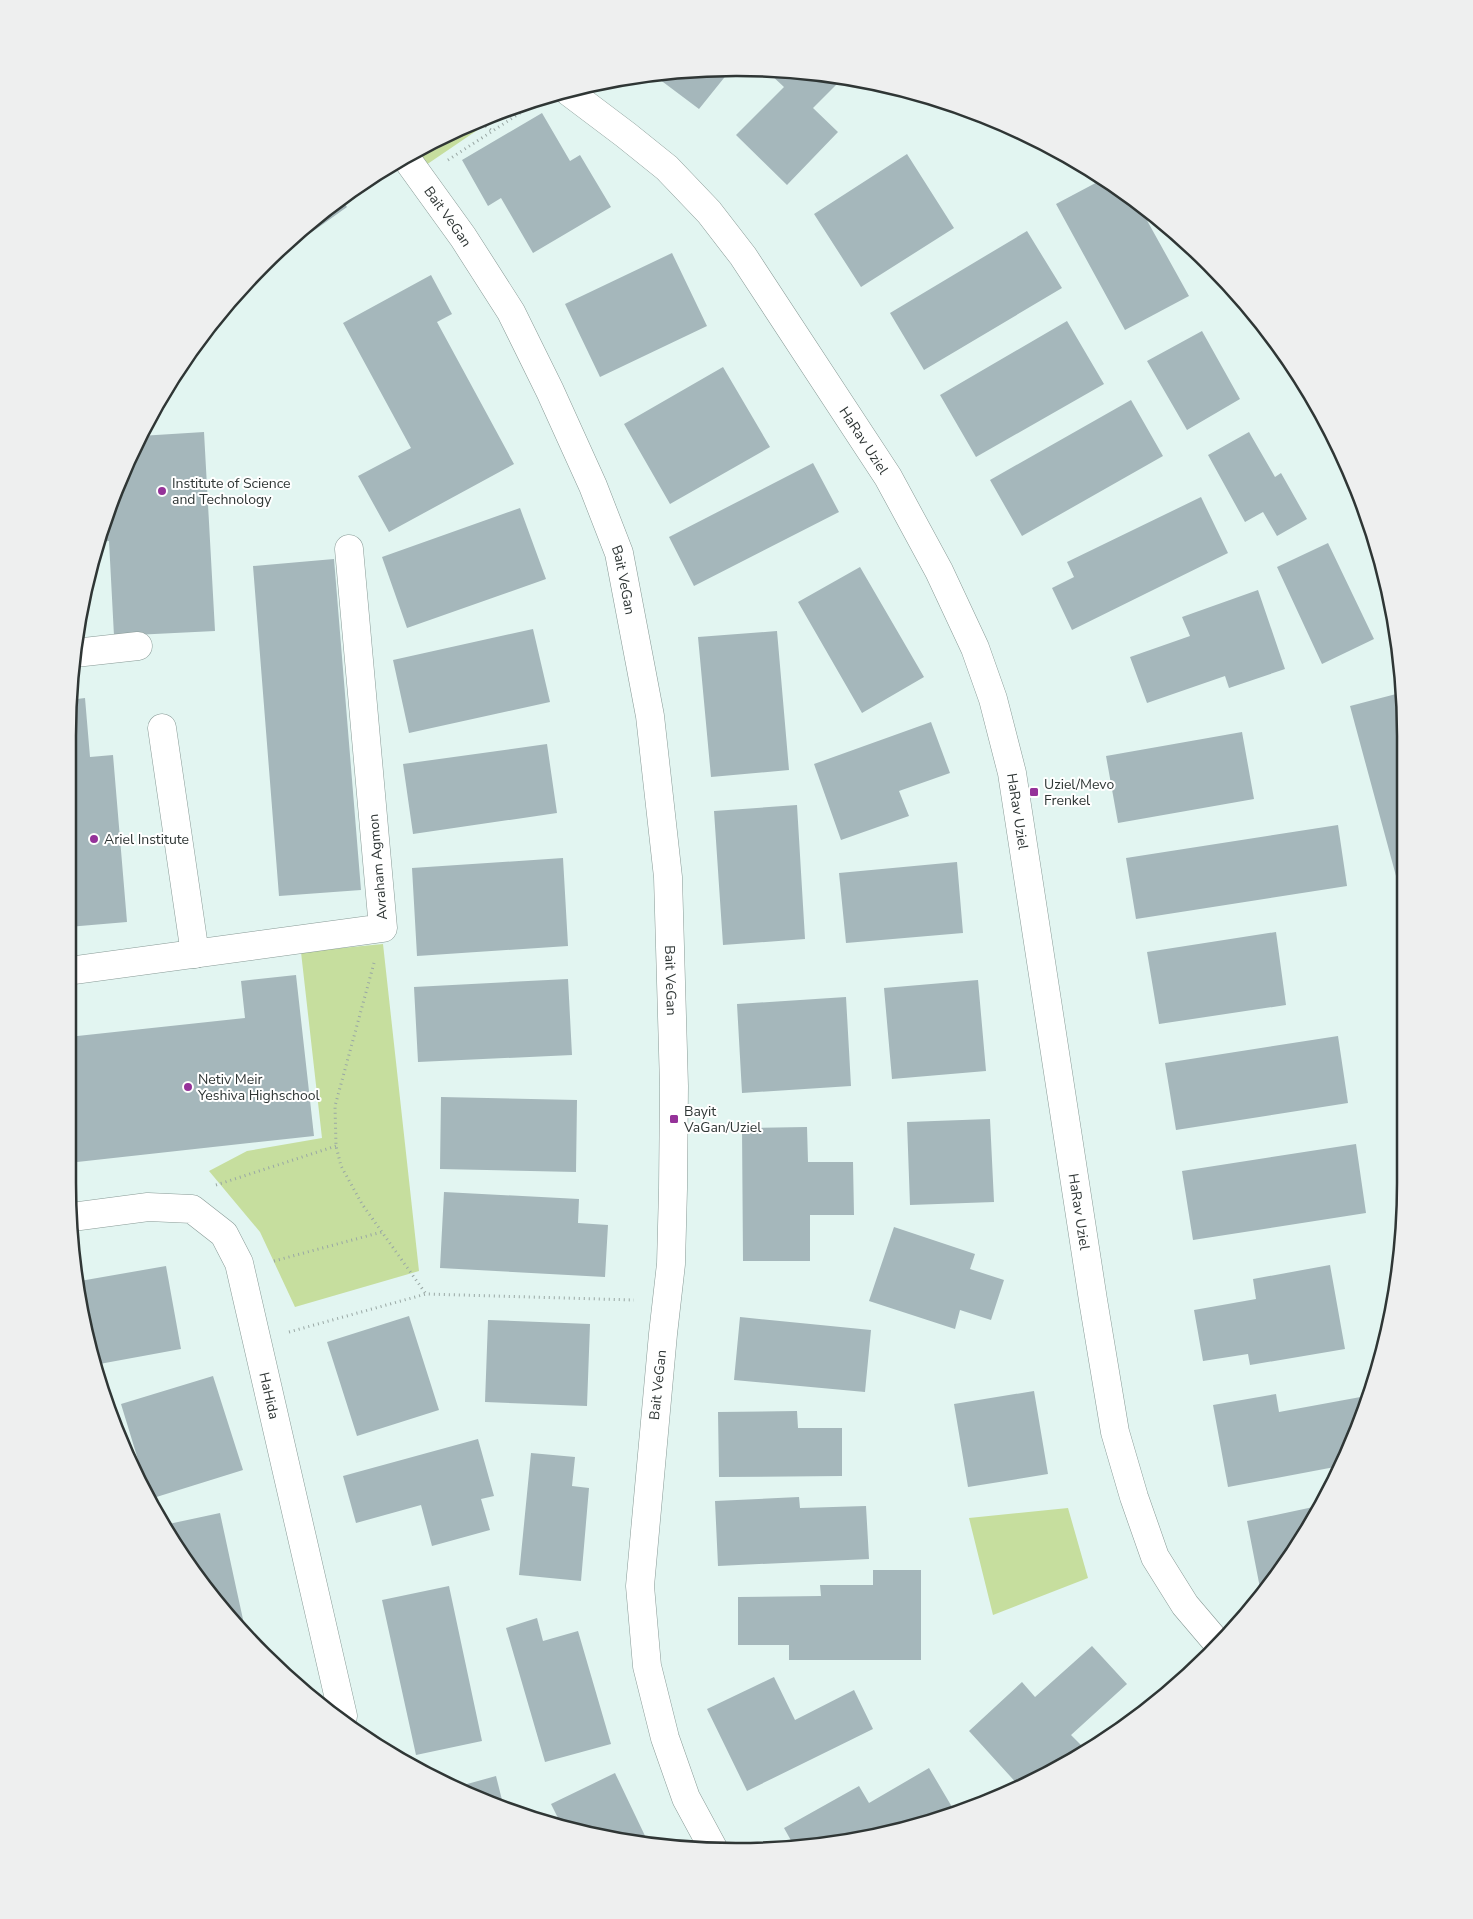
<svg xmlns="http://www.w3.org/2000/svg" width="1473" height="1919" font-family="'Nunito Sans',sans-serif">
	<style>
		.green { fill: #c6de9e }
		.building { fill: #a5b7bb }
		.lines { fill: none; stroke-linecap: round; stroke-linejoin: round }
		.minor-casing { stroke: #889a96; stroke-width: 29 }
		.path { stroke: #99a7a4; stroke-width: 3; stroke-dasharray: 1 4; stroke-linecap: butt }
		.minor { stroke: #fff; stroke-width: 28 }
		.poi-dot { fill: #953299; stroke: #fff; stroke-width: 2 }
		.labels { text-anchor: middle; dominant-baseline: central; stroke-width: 4; stroke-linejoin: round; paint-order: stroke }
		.street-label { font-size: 14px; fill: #2f3635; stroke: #fff }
		.poi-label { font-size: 14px; fill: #2f3635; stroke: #fff; text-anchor: start }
		.rim { fill: none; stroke: #2f3635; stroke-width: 2.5 }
	</style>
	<rect width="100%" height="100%" fill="#e2f5f1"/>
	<!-- green -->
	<path class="green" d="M507 110 426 165 417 152 481 118Z
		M383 944 419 1271 295 1307 260 1232 209 1171 247 1151 322 1138 301 952Z
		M1068 1508 1088 1578 993 1615 969 1518Z"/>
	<!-- building -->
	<path class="building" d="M732 68 699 109 655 76 721 69Z
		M771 71 843 78 813 108 838 132 787 185 736 135 784 87 769 73Z
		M542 113 570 161 580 155 611 207 533 253 501 198 488 206 462 160Z
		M907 154 954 228 861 287 814 214Z
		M1105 178 1139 206 1189 296 1125 330 1056 204Z
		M341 199 347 207 277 257 275 255 295 234Z
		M1027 231 1062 288 924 370 890 313Z
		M672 253 707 326 600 377 565 304Z
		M431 275 452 314 437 322 514 464 389 532 358 476 411 448 343 323Z
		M1067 321 1104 384 976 457 940 395Z
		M1202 331 1240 399 1187 430 1147 361Z
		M723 367 770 447 670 504 624 424Z
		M1131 400 1163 456 1022 536 990 480Z
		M204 432 215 631 114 636 109 541 98 542 137 440 140 436Z
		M1249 432 1275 477 1281 473 1307 519 1277 536 1263 512 1245 522 1208 455Z
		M813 463 839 512 694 586 669 537Z
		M1201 497 1228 553 1072 630 1052 588 1074 577 1067 562Z
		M520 508 546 579 407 628 382 557Z
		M1328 543 1374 639 1322 664 1277 567Z
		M334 559 361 890 279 896 253 566Z
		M860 567 924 677 862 713 798 602Z
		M1258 590 1285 669 1229 688 1225 676 1147 703 1130 657 1190 636 1182 617Z
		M533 629 550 702 409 733 393 660Z
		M777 631 789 770 711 777 698 637Z
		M1400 693V886L1399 887 1350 706Z
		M85 698 90 757 113 755 127 922 68 927 69 700Z
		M931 722 950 773 899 791 909 816 841 840 814 764Z
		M1242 732 1254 799 1118 823 1106 756Z
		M547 744 557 813 413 834 403 764Z
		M797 805 805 939 723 945 714 811Z
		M1338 825 1347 886 1136 919 1126 858Z
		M563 858 568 946 417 956 412 868Z
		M957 862 963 933 846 943 839 873Z
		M1276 932 1286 1005 1159 1024 1147 952Z
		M296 975 314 1136 68 1163V1037L245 1018 241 981Z
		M568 979 572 1055 418 1062 414 987Z
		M978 980 986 1071 892 1079 884 988Z
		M846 997 851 1086 742 1093 737 1004Z
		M1338 1036 1348 1103 1176 1130 1165 1063Z
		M441 1097 577 1100 576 1172 440 1169Z
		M990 1119 994 1202 910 1205 907 1122Z
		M807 1127 808 1162H853L854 1215H810V1261H743L742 1128Z
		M1356 1144 1366 1213 1193 1240 1182 1171Z
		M444 1192 579 1199 578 1223 608 1225 605 1277 440 1268Z
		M1398 1220H1400V1270L1393 1295Z
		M894 1227 975 1254 970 1269 1004 1280 991 1320 960 1310 955 1329 869 1301Z
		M1330 1265 1345 1349 1250 1365 1248 1354 1203 1361 1194 1310 1256 1299 1253 1279Z
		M166 1266 181 1349 94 1365 90 1356 80 1281Z
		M409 1316 439 1410 357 1436 327 1342Z
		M740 1317 871 1330 865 1392 734 1380Z
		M488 1320 590 1324 587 1406 485 1402Z
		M213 1376 243 1470 150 1499 121 1404Z
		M1034 1391 1048 1474 968 1487 954 1404Z
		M1276 1394 1279 1412 1366 1396 1355 1438 1340 1466 1228 1487 1213 1405Z
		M797 1411 798 1428H842V1476L719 1477 718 1412Z
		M478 1439 494 1496 481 1499 490 1530 432 1546 421 1505 356 1523 343 1476Z
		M531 1453 575 1457 572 1486 589 1488 581 1581 519 1575Z
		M799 1497 800 1508 866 1506 869 1559 718 1566 715 1501Z
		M1318 1506 1293 1554 1261 1593 1247 1521Z
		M220 1513 237 1592 246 1633 164 1525Z
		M873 1570H921V1660H789V1645H738V1597L821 1596 820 1585H873Z
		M449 1586 482 1741 416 1755 382 1600Z
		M537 1618 543 1641 578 1631 611 1744 545 1762 506 1628Z
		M1092 1646 1127 1684 1071 1735 1082 1746 1058 1768 1032 1783 1020 1787 969 1731 1022 1682 1035 1697Z
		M774 1677 795 1720 854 1690 873 1729 747 1791 707 1709Z
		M929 1768 955 1812 910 1829 793 1844 784 1828 859 1786 869 1803Z
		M615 1773 647 1840 563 1828 551 1804Z
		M496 1776 503 1804 460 1786Z"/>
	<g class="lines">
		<defs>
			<g id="minor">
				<path id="s1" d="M569 92 626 135 667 168 709 212 743 256 888 477 939 571 975 648 993 699 1012 773 1093 1300 1115 1432 1134 1497 1155 1557 1185 1605 1219 1645"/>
				<path id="s2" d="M406 158 463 237 511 312 550 391 593 486 619 553 650 716 668 877 674 1086 673 1189 671 1264 663 1334 640 1586 647 1666 665 1738 686 1798 713 1848"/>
				<path d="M75 653 138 646"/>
				<path d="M162 728 195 954"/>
				<path d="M68 971 383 928 349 549"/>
				<path id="s3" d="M72 1217 148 1207 192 1209 224 1234 239 1263 343 1716"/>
			</g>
		</defs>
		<!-- minor casing -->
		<use href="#minor" class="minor-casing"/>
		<!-- path -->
		<path class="path" d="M478 120 492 131
			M448 160 537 102
			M374 963 335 1106 336 1146 341 1166 362 1204 426 1294
			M216 1185 336 1146
			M274 1261 382 1232
			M289 1332 426 1294 634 1300"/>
		<!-- minor -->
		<use href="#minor" class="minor"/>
	</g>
	<!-- markers -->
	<g class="poi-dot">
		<circle cx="162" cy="491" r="5"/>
		<rect x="1029" y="787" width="10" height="10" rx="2.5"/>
		<circle cx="94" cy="839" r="5"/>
		<circle cx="188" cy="1087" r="5"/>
		<rect x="669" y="1114" width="10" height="10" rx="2.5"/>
	</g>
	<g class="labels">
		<!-- street labels -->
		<g class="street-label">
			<text stroke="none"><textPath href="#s2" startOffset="72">Bait VeGan</textPath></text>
			<text stroke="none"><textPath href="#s1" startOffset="461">HaRav Uziel</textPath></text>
			<text stroke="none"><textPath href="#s2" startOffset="478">Bait VeGan</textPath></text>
			<text stroke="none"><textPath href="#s1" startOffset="866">HaRav Uziel</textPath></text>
			<text transform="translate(378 867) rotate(-95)">Avraham Agmon</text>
			<text stroke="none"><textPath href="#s2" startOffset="882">Bait VeGan</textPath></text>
			<text stroke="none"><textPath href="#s1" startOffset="1271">HaRav Uziel</textPath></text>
			<text transform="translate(658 1385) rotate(-84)">Bait VeGan</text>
			<text stroke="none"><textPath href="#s3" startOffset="330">HaHida</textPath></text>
		</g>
		<!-- poi labels -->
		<g class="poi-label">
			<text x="172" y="483">Institute of Science<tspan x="172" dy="16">and Technology</tspan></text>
			<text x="1044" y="784">Uziel/Mevo<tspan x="1044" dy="16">Frenkel</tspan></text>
			<text x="104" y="839">Ariel Institute</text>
			<text x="198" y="1079">Netiv Meir<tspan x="198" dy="16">Yeshiva Highschool</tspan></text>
			<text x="684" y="1111">Bayit<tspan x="684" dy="16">VaGan/Uziel</tspan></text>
		</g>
	</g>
	<!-- crop -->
	<path d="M0 0H1473V1919H0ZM736 76H737A660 660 0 0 1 1397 736V1183A660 660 0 0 1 737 1843H736A660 660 0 0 1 76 1183V736A660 660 0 0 1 736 76Z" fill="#eeefef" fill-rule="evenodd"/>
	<path class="rim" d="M736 76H737A660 660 0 0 1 1397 736V1183A660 660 0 0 1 737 1843H736A660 660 0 0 1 76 1183V736A660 660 0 0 1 736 76Z"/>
</svg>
